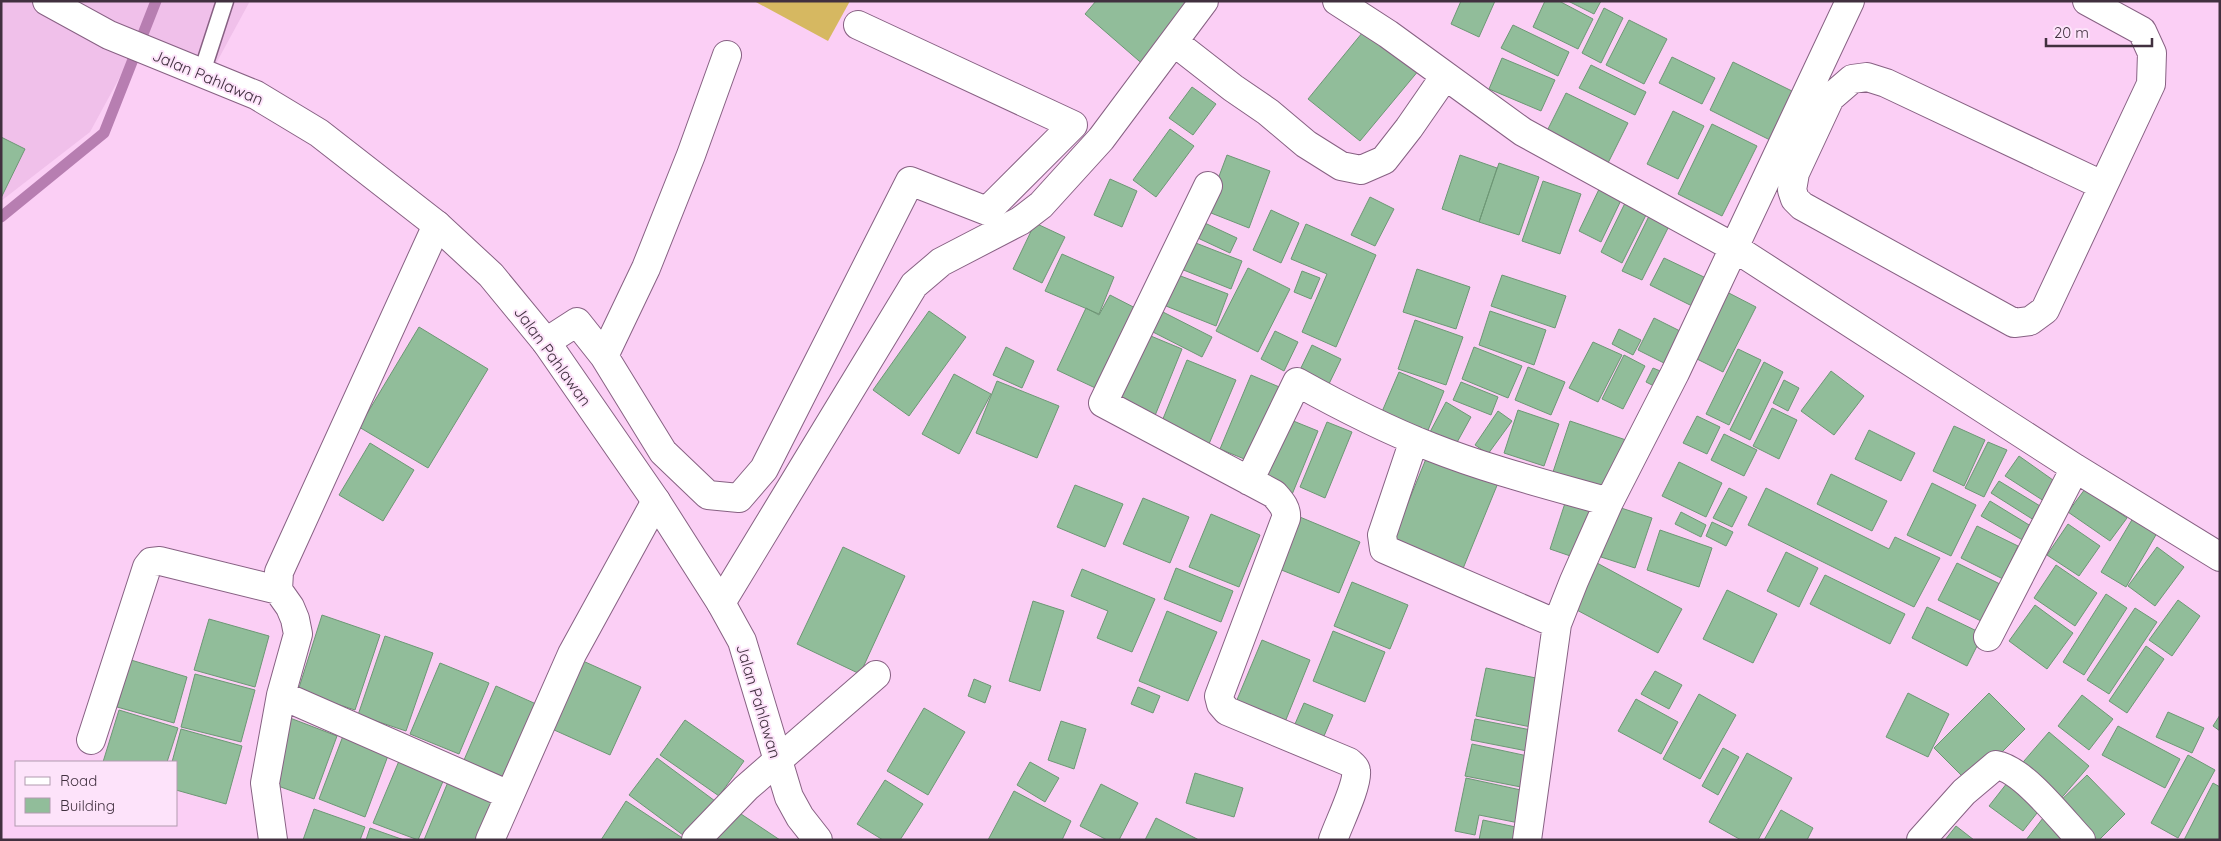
<svg xmlns="http://www.w3.org/2000/svg" width="2221" height="841" font-family="Quicksand,sans-serif">
	<style>
		.built { fill: #f0c0ea }
		.green { fill: #d6b861 }
		.lines { fill: none; stroke-linecap: round; stroke-linejoin: round }
		.stream { stroke: #b77eb1; stroke-width: 11 }
		.building { fill: #91bd9a; stroke: #6d9775 }
		.lane-casing { stroke: #876183; stroke-width: 19 }
		.street-casing { stroke: #876183; stroke-width: 30 }
		.secondary-casing { stroke: #876183; stroke-width: 30 }
		.lane { stroke: #fff; stroke-width: 16 }
		.street { stroke: #fff; stroke-width: 28 }
		.secondary { stroke: #fff; stroke-width: 28 }
		.labels { text-anchor: middle; dominant-baseline: central; stroke-width: 4; stroke-linejoin: round; paint-order: stroke }
		.street-label { font-size: 16px; fill: #41303f; stroke: #fde3fa }
	</style>
	<rect width="100%" height="100%" fill="#fbcff5"/>
	<!-- built -->
	<path class="built" d="M1 1H250L207 80 134 51 90 132 1 201Z"/>
	<!-- green -->
	<path class="green" d="M754 1H850L828 41Z"/>
	<g class="lines">
		<!-- stream -->
		<path class="stream" d="M1 217 104 133 156 1"/>
	</g>
	<!-- building -->
	<path class="building" d="M1096 1H1186L1196 10 1146 67 1085 14Z
		M1461 1H1495L1479 37 1451 24Z
		M1545 1H1559L1593 19 1578 49 1533 27Z
		M1568 1H1601L1594 14Z
		M1604 8 1623 18 1601 63 1582 53Z
		M1629 20 1667 39 1644 84 1606 65Z
		M1513 25 1569 52 1558 76 1501 48Z
		M1367 27 1419 70 1360 141 1308 99Z
		M1672 57 1715 78 1702 104 1659 83Z
		M1502 58 1555 80 1541 111 1489 89Z
		M1733 62 1794 92 1770 140 1710 110Z
		M1591 65 1646 92 1635 115 1579 88Z
		M1192 87 1216 104 1193 135 1169 118Z
		M1566 93 1628 123 1604 171 1542 141Z
		M1673 111 1704 126 1678 179 1647 164Z
		M1712 124 1757 146 1722 216 1678 194Z
		M1170 129 1194 146 1156 197 1133 180Z
		M1 137 25 149 1 198Z
		M1227 155 1270 171 1249 228 1206 211Z
		M1460 155 1497 168 1479 222 1442 209Z
		M1499 163 1539 177 1519 235 1479 222Z
		M1110 179 1137 191 1122 227 1094 215Z
		M1543 181 1581 194 1560 254 1522 241Z
		M1602 183 1624 194 1601 242 1579 231Z
		M1370 197 1394 209 1375 246 1351 235Z
		M1627 199 1649 209 1622 263 1601 252Z
		M1271 210 1299 223 1281 263 1253 250Z
		M1652 210 1672 220 1642 280 1622 271Z
		M1194 218 1237 238 1230 253 1187 233Z
		M1035 223 1065 237 1042 283 1013 269Z
		M1306 224 1376 255 1336 347 1302 332 1327 274 1291 259Z
		M1188 240 1242 261 1231 289 1176 267Z
		M1062 254 1114 277 1099 314 1045 291Z
		M1664 258 1706 278 1692 306 1650 285Z
		M1248 268 1290 289 1258 352 1216 331Z
		M1417 269 1470 287 1456 329 1403 312Z
		M1302 271 1320 278 1311 299 1294 292Z
		M1178 275 1228 294 1216 326 1166 306Z
		M1502 275 1566 296 1555 328 1491 306Z
		M1723 290 1756 307 1723 372 1691 356Z
		M1110 295 1145 313 1106 393 1057 370 1086 308 1099 315Z
		M929 311 966 337 909 416 873 390Z
		M1161 311 1212 337 1202 357 1151 331Z
		M1490 311 1546 330 1534 365 1479 345Z
		M1654 318 1690 336 1674 368 1638 350Z
		M1415 320 1463 337 1446 385 1398 369Z
		M419 327 488 369 428 468 359 427Z
		M1619 329 1641 340 1633 355 1612 344Z
		M1275 331 1298 342 1284 371 1261 359Z
		M1146 334 1182 349 1152 423 1117 409Z
		M1593 342 1622 355 1598 402 1569 388Z
		M1312 345 1341 359 1327 388 1298 374Z
		M1006 347 1034 361 1022 388 993 375Z
		M1474 347 1522 366 1508 398 1462 379Z
		M1738 349 1761 360 1729 425 1706 414Z
		M1624 355 1645 366 1623 409 1602 399Z
		M1187 360 1236 380 1206 451 1158 431Z
		M1764 362 1783 372 1750 440 1730 430Z
		M1528 367 1565 382 1551 415 1515 400Z
		M1653 368 1665 373 1658 388 1646 382Z
		M1831 371 1864 396 1834 435 1801 411Z
		M1399 372 1444 391 1424 440 1378 421Z
		M954 374 991 394 959 454 922 434Z
		M1251 375 1284 389 1254 463 1220 449Z
		M1784 380 1799 388 1788 411 1773 403Z
		M997 381 1059 406 1037 458 976 433Z
		M1461 382 1498 397 1491 415 1453 400Z
		M1446 402 1471 417 1455 446 1430 432Z
		M1772 408 1797 420 1779 459 1753 446Z
		M1518 410 1559 424 1544 466 1504 453Z
		M1498 411 1512 421 1488 454 1475 445Z
		M1281 416 1318 431 1291 497 1253 482Z
		M1697 416 1720 427 1707 454 1683 443Z
		M1570 421 1626 440 1607 497 1551 478Z
		M1327 422 1352 432 1325 498 1300 487Z
		M1954 426 1985 440 1964 486 1933 471Z
		M1869 430 1915 453 1901 481 1855 459Z
		M1724 434 1757 450 1744 476 1711 460Z
		M1988 442 2007 450 1984 497 1965 488Z
		M370 443 414 470 383 521 339 495Z
		M1428 454 1498 483 1462 571 1392 542Z
		M2019 456 2060 485 2047 503 2005 476Z
		M1679 462 1722 483 1706 517 1662 496Z
		M1831 474 1887 501 1872 531 1817 504Z
		M1999 481 2045 509 2037 522 1991 493Z
		M1932 483 1976 505 1951 556 1907 535Z
		M1075 485 1123 504 1105 547 1057 527Z
		M1729 488 1747 497 1732 527 1713 518Z
		M1766 488 1889 549 1895 537 1940 558 1914 607 1748 525Z
		M2085 489 2127 518 2110 541 2068 512Z
		M1568 494 1601 505 1582 560 1550 549Z
		M1143 498 1189 517 1170 563 1123 544Z
		M1990 501 2034 528 2026 542 1981 516Z
		M1618 507 1652 518 1635 568 1601 557Z
		M1681 512 1706 525 1701 537 1675 524Z
		M1211 514 1260 535 1239 587 1189 567Z
		M1295 515 1360 542 1339 593 1274 567Z
		M2133 518 2157 533 2126 587 2101 572Z
		M1712 522 1733 532 1726 546 1706 536Z
		M2068 524 2100 546 2079 576 2047 555Z
		M1977 526 2018 546 2003 579 1961 558Z
		M1660 530 1712 548 1699 587 1647 570Z
		M843 547 905 576 860 674 797 644Z
		M2157 547 2184 567 2155 606 2128 586Z
		M1786 552 1818 568 1799 607 1767 591Z
		M1597 563 1682 609 1658 653 1573 608Z
		M1957 563 2000 584 1981 621 1938 600Z
		M2056 565 2097 593 2075 626 2034 598Z
		M1176 568 1233 591 1221 622 1164 599Z
		M1082 569 1155 599 1132 652 1097 638 1108 611 1071 596Z
		M1825 575 1905 614 1890 644 1810 604Z
		M1352 582 1408 605 1390 649 1334 626Z
		M1727 590 1777 614 1753 663 1703 639Z
		M2106 594 2127 608 2084 675 2063 662Z
		M2178 600 2200 616 2172 656 2149 640Z
		M1033 601 1064 611 1040 691 1009 681Z
		M2035 605 2073 633 2047 669 2009 641Z
		M1927 607 1983 634 1967 666 1912 638Z
		M2135 608 2157 622 2109 694 2087 680Z
		M1167 611 1217 632 1188 701 1139 681Z
		M322 615 380 635 355 710 298 691Z
		M209 619 269 636 255 687 194 670Z
		M1333 631 1385 652 1365 702 1313 681Z
		M385 636 433 653 406 731 358 715Z
		M1262 640 1310 660 1283 727 1234 707Z
		M2146 646 2164 659 2127 713 2109 701Z
		M574 657 641 687 610 755 543 725Z
		M131 660 187 677 174 723 117 707Z
		M440 663 489 683 459 754 410 734Z
		M1486 668 1541 679 1531 727 1476 716Z
		M1655 671 1682 685 1669 709 1641 694Z
		M195 674 255 690 241 742 181 727Z
		M974 679 991 686 985 703 968 696Z
		M496 686 545 708 513 781 464 760Z
		M1138 687 1160 696 1153 713 1131 704Z
		M1908 693 1949 714 1928 757 1886 737Z
		M1989 693 2025 729 1970 784 1934 748Z
		M1699 694 1736 715 1700 779 1663 759Z
		M2082 695 2113 719 2089 750 2058 726Z
		M1636 699 1678 722 1661 754 1618 731Z
		M1304 703 1333 715 1321 743 1292 731Z
		M924 708 965 732 928 795 887 771Z
		M119 710 178 728 167 762H103Z
		M2168 712 2204 728 2192 753 2156 737Z
		M2220 715V731L2213 726Z
		M290 718 337 736 314 799 267 782Z
		M1475 719 1531 730 1527 751 1471 740Z
		M685 720 744 761 719 796 660 755Z
		M1061 721 1086 729 1074 769 1048 760Z
		M2118 726 2180 759 2165 788 2102 755Z
		M181 729 242 746 226 804 176 790V762H172Z
		M2049 732 2089 766 2058 802 2018 768Z
		M343 736 389 753 365 817 319 799Z
		M1472 744 1537 758 1531 789 1465 776Z
		M1723 748 1739 757 1718 795 1702 786Z
		M1747 753 1792 778 1758 840H1741L1709 822Z
		M2188 755 2215 770 2178 838 2151 823Z
		M657 758 715 801 687 838 629 795Z
		M399 761 444 779 418 840 373 823Z
		M1030 762 1059 778 1045 802 1017 785Z
		M1195 773 1243 788 1234 817 1186 803Z
		M2087 775 2125 814 2099 840H2088L2055 806Z
		M1466 778 1530 792 1524 824 1479 815 1475 835 1455 831Z
		M2011 778 2044 804 2023 831 1989 806Z
		M885 780 923 804 900 840H883L857 824Z
		M448 782 494 801 477 840H424Z
		M2213 783 2220 787V840H2184Z
		M1101 784 1138 803 1119 840H1107L1080 826Z
		M1014 791 1071 821 1062 840H988Z
		M626 801 684 839 601 840Z
		M314 809 365 827 360 840H303Z
		M735 810 780 840H716Z
		M1781 810 1813 828 1807 840H1764Z
		M1156 818 1199 840H1145Z
		M2043 818 2071 840H2026Z
		M1483 820 1525 829 1523 840H1479Z
		M1956 826 1974 840H1945Z
		M370 828 404 840H366Z"/>
	<g class="lines">
		<defs>
			<path id="lane" d="M202 72 225 1"/>
			<path id="street" d="M1337 1 1388 34 1523 132 1733 247 2075 468 2220 557
				M2087 1 2142 31 2152 53 2151 84 2045 310 2030 321 2014 323 1802 206 1795 199 1792 190 1795 173 1830 98 1852 79 1867 77 1886 83 2102 185
				M1174 42 1233 88 1268 112 1306 144 1341 166 1361 170 1384 160 1409 128 1445 76
				M1208 186 1103 403 1274 494C1281 502 1287 508 1286 518L1219 696 1221 704 1227 711 1349 762C1352 765 1356 767 1356 771 1358 785 1338 825 1333 840
				M546 342 577 322 604 356 663 452 708 495 739 498 764 469 910 181 987 211 1073 125 858 25
				M604 356 646 268 691 155 727 55
				M1414 440 1382 535 1384 549 1557 624
				M1249 481 1297 382C1340 406 1385 429 1431 447 1489 470 1549 485 1609 502
				M721 603 914 285 941 262 1020 221 1041 205 1101 139 1204 1
				M1988 637 2075 468
				M281 695 509 795
				M91 740 147 567 151 562 160 561 278 590
				M273 840 265 783 281 695 298 634 295 619 290 607 278 590 279 572 437 225
				M490 840 572 654 656 501
				M696 840 746 788 876 675
				M1527 840 1557 624 1574 581 1609 502 1675 373 1850 1
				M1921 840 1964 792 1996 765C2023 769 2062 820 2081 840"/>
			<path id="secondary" d="M47 1 109 35 256 95 319 133 437 225 491 275 546 342 656 501 721 603 742 641 789 797 800 817 818 840"/>
		</defs>
		<!-- lane casing -->
		<use href="#lane" class="lane-casing"/>
		<!-- street casing -->
		<use href="#street" class="street-casing"/>
		<!-- secondary casing -->
		<use href="#secondary" class="secondary-casing"/>
		<!-- lane -->
		<use href="#lane" class="lane"/>
		<!-- street -->
		<use href="#street" class="street"/>
		<!-- secondary -->
		<use href="#secondary" class="secondary"/>
	</g>
	<g class="labels">
		<!-- street labels -->
		<g class="street-label">
			<text transform="translate(208 77) rotate(23)">Jalan Pahlawan</text>
			<text transform="translate(553 356) rotate(54)">Jalan Pahlawan</text>
			<text transform="translate(759 701) rotate(73)">Jalan Pahlawan</text>
		</g>
	</g>
	<!-- border -->
	<rect width="2221" height="841" fill="none" stroke="#41303f" stroke-width="5"/>
	<!-- legend -->
	<rect x="15" y="761" width="162" height="65" fill="#fde3fa" stroke="#b29baf"/>
	<rect x="25" y="777" width="25" height="8" fill="#ffffff" stroke="#b29baf"/>
	<text x="60" y="786" font-size="15" fill="#41303f">Road</text>
	<rect x="25" y="798" width="25" height="15" fill="#91bd9a" stroke="#b29baf"/>
	<text x="60" y="811" font-size="15" fill="#41303f">Building</text>
	<!-- scale -->
	<path d="M2046 38v8h106v-8" fill="none" stroke="#41303f" stroke-width="2.5"/>
	<text x="2054" y="38" font-size="15" fill="#41303f" stroke="#fde3fa" stroke-width="4" paint-order="stroke">20 m</text>
</svg>
